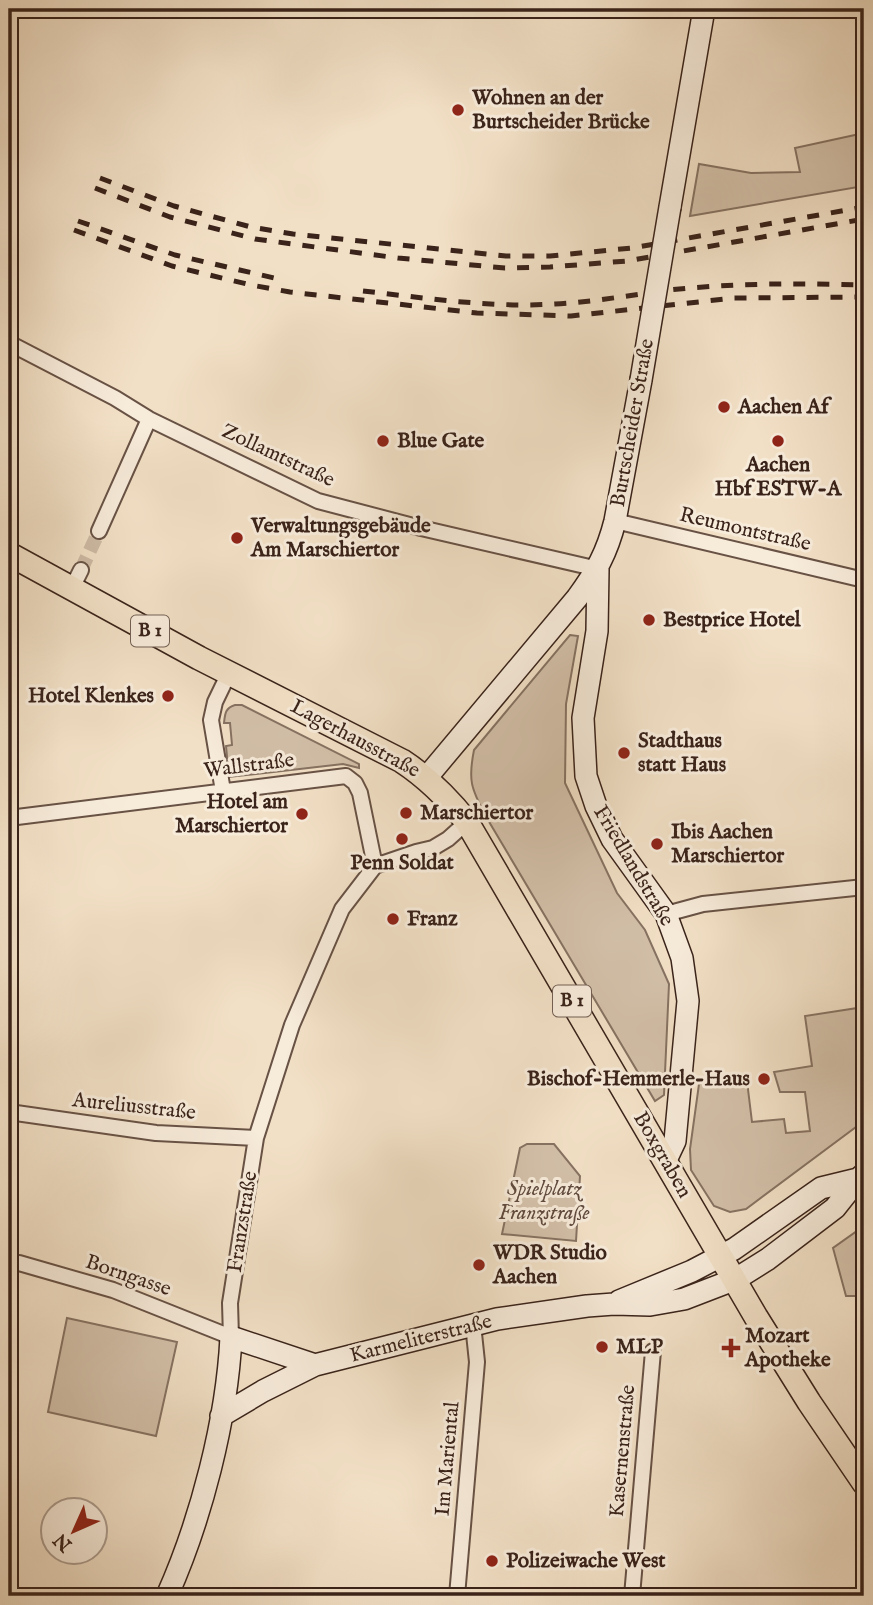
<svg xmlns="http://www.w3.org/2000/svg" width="873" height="1605" font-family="'IM FELL English',serif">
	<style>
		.green { fill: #d3c0a9; stroke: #867262; stroke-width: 2 }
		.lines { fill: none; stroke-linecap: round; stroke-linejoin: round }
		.street-tunnel { stroke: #cdbaa4; stroke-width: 14; stroke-dasharray: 14 7; stroke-linecap: butt }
		.street-casing { stroke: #685245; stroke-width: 18 }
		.secondary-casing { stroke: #3a231a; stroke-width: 24 }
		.primary-casing { stroke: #3a231a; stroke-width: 26 }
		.street { stroke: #f7ebda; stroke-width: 14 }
		.secondary { stroke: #f7ebda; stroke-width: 21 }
		.primary { stroke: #f2e0c6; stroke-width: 23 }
		.rail { stroke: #3a231a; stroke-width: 5; stroke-dasharray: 12 12; stroke-linecap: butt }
		.secondary-bridge-casing { stroke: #3a231a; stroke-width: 24; stroke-linecap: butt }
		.secondary-bridge { stroke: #f7ebda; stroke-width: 21 }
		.poi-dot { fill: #8f2418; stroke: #f7ebda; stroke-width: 2.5 }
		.labels { text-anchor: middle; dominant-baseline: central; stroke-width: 6; stroke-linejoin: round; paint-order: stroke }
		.shield { fill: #f7ebda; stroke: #735f54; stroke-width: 2 }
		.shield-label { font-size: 19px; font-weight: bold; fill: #3a231a }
		.poi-label { font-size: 21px; font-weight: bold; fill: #3a231a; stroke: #f7ebda; text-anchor: start }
		.street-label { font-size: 21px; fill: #3a231a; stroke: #f7ebda }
		.park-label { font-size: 21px; font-style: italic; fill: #604a3e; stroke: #f7ebda }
	</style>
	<rect width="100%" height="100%" fill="#f2e0c6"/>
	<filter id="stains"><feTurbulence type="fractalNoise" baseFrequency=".00286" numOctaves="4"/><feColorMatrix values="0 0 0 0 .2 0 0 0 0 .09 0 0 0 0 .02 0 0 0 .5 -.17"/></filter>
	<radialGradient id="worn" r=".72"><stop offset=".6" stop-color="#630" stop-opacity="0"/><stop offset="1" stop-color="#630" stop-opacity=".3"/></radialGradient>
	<!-- green -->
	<path class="green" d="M864 133V186L690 216 699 164 751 173 800 172 795 148Z
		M570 635 578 636 566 704 565 783 617 893 645 930 669 984 664 1095 655 1101 485 815C471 788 468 780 474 750Z
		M235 705H242L359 764V768L343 764 229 777 226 746 232 745 230 723H224C225 714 225 708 235 705Z
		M864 1007V1121L746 1209 730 1212 714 1206 691 1170 690 1149 699 1084 746 1073 752 1122 784 1119 786 1133 810 1131 805 1092H780L774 1072 812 1066 805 1016Z
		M527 1144H554L580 1176 576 1241 502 1234 520 1148Z
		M864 1226V1296H846L833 1248Z
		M67 1318 177 1342 156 1436 48 1412Z"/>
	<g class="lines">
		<!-- street-tunnel -->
		<path class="street-tunnel" d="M81 570 99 531"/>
		<defs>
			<path id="street" d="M9 343 115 398 149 419 318 501 421 528 598 569
				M615 521 864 580
				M99 531 149 419
				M72 588 81 570
				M223 791 211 720 215 702 229 673
				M9 818 346 776 355 783 360 793 375 866
				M666 914 703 904 864 887
				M9 1112 156 1133 256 1138
				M9 1263H19L113 1290 231 1337 230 1303 256 1138 292 1025 342 909 375 866 416 852 433 848 448 839 467 822
				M457 1596 477 1362 473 1324
				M632 1596 653 1351"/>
			<path id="secondary" d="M670 207 704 9
				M598 569 597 631 583 718 586 776 596 806 612 839 666 914 682 958 688 1001 675 1141 666 1160
				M427 777 577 598C596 572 607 553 615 521L641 380
				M619 1301 692 1271 734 1249 821 1188 858 1179
				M221 1416 263 1391 315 1365
				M167 1596C201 1520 227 1420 231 1337L315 1365 497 1319 587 1306 614 1304 650 1305 684 1299 736 1279 768 1259 835 1208 858 1179 864 1174"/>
			<path id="primary" d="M9 554 199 658 402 761C428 778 447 797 467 822L756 1317 809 1402 864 1483"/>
		</defs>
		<!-- street casing -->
		<use href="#street" class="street-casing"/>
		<!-- secondary casing -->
		<use href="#secondary" class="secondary-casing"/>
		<!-- primary casing -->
		<use href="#primary" class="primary-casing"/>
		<!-- street -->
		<use href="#street" class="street"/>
		<!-- secondary -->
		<use href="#secondary" class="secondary"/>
		<!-- primary -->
		<use href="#primary" class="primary"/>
		<!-- rail -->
		<path class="rail" d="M100 178 174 206 251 227 293 234 506 256H550L632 248 864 207
			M95 188 170 217 255 239 398 258 505 268 550 267 627 261 864 219
			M78 221 175 255 283 280
			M74 230 172 266 251 285 290 292 477 313 571 316 734 298 864 297
			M363 291C426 298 491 308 555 304 591 302 626 296 661 291 727 283 798 283 864 285"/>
		<defs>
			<path id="secondary-bridge" d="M641 380 670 207"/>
		</defs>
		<!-- secondary-bridge casing -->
		<use href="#secondary-bridge" class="secondary-bridge-casing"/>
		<!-- secondary-bridge -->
		<use href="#secondary-bridge" class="secondary-bridge"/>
	</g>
	<!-- markers -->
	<g class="poi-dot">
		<circle cx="458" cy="110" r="7"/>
		<circle cx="724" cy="407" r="7"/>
		<circle cx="383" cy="441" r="7"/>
		<circle cx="778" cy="441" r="7"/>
		<circle cx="237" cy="538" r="7"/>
		<circle cx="649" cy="620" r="7"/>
		<circle cx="168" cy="696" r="7"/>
		<circle cx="624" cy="753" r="7"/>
		<circle cx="406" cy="813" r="7"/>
		<circle cx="302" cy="814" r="7"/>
		<circle cx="402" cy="839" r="7"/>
		<circle cx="657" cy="844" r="7"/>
		<circle cx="393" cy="919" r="7"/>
		<circle cx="764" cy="1079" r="7"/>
		<circle cx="479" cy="1265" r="7"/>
		<circle cx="602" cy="1347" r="7"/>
		<path d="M727.5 1337.5h7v7h7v7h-7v7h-7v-7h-7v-7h7z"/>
		<circle cx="492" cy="1561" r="7"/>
	</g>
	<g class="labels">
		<!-- shield labels -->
		<g class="shield">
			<rect x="131" y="615.5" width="38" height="31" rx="5"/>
			<rect x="553" y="985.5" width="38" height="31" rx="5"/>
		</g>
		<g class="shield-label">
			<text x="150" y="631">B 1</text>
			<text x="572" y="1001">B 1</text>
		</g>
		<!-- poi labels -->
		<g class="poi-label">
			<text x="472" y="98">Wohnen an der<tspan x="472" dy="24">Burtscheider Brücke</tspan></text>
			<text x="738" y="407">Aachen Af</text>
			<text x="397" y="441">Blue Gate</text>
			<text x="778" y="465" text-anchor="middle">Aachen<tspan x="778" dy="24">Hbf ESTW-A</tspan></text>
			<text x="251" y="526">Verwaltungsgebäude<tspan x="251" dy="24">Am Marschiertor</tspan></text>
			<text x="663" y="620">Bestprice Hotel</text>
			<text x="154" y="696" text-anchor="end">Hotel Klenkes</text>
			<text x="638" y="741">Stadthaus<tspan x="638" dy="24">statt Haus</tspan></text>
			<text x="288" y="802" text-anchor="end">Hotel am<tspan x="288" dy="24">Marschiertor</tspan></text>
			<text x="420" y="813">Marschiertor</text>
			<text x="671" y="832">Ibis Aachen<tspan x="671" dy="24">Marschiertor</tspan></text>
			<text x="402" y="863" text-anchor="middle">Penn Soldat</text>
			<text x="407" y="919">Franz</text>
			<text x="750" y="1079" text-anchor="end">Bischof-Hemmerle-Haus</text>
			<text x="493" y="1253">WDR Studio<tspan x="493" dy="24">Aachen</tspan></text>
			<text x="745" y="1336">Mozart<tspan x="745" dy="24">Apotheke</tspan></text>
			<text x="616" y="1347">MLP</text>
			<text x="506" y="1561">Polizeiwache West</text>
		</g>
		<!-- street labels -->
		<g class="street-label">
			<text transform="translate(633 423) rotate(-80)">Burtscheider Straße</text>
			<text transform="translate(278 456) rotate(25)">Zollamtstraße</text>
			<text transform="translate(745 530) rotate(13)">Reumontstraße</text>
			<text transform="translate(355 739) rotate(28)">Lagerhausstraße</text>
			<text transform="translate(249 766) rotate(-7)">Wallstraße</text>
			<text transform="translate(633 866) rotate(59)">Friedlandstraße</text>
			<text transform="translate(134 1107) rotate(6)">Aureliusstraße</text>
			<text transform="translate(662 1155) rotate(60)">Boxgraben</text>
			<text transform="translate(243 1222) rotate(-81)">Franzstraße</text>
			<text transform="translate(128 1276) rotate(19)">Borngasse</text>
			<text transform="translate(421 1339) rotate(-14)">Karmeliterstraße</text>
			<text transform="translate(623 1451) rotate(-85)">Kasernenstraße</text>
			<text transform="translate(448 1459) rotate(-85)">Im Mariental</text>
		</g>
		<!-- park labels -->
		<g class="park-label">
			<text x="544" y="1189">Spielplatz<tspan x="544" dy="24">Franzstraße</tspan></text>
		</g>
	</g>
	<!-- margin -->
	<rect width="873" height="1605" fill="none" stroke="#f2e0c6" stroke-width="35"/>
	<rect x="10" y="10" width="852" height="1584" fill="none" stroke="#3a231a" stroke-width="3.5"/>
	<rect x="18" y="18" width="838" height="1570" fill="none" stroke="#3a231a" stroke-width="2"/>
	<!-- north arrow -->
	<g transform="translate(74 1531) rotate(225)"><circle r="33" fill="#f7ebda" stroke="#ab9b8d" stroke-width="2"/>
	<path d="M0-5L12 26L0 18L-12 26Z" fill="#8f2418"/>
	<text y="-10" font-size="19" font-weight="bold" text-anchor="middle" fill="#3a231a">N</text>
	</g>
	<rect width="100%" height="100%" filter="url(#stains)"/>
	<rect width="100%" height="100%" fill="url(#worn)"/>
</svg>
